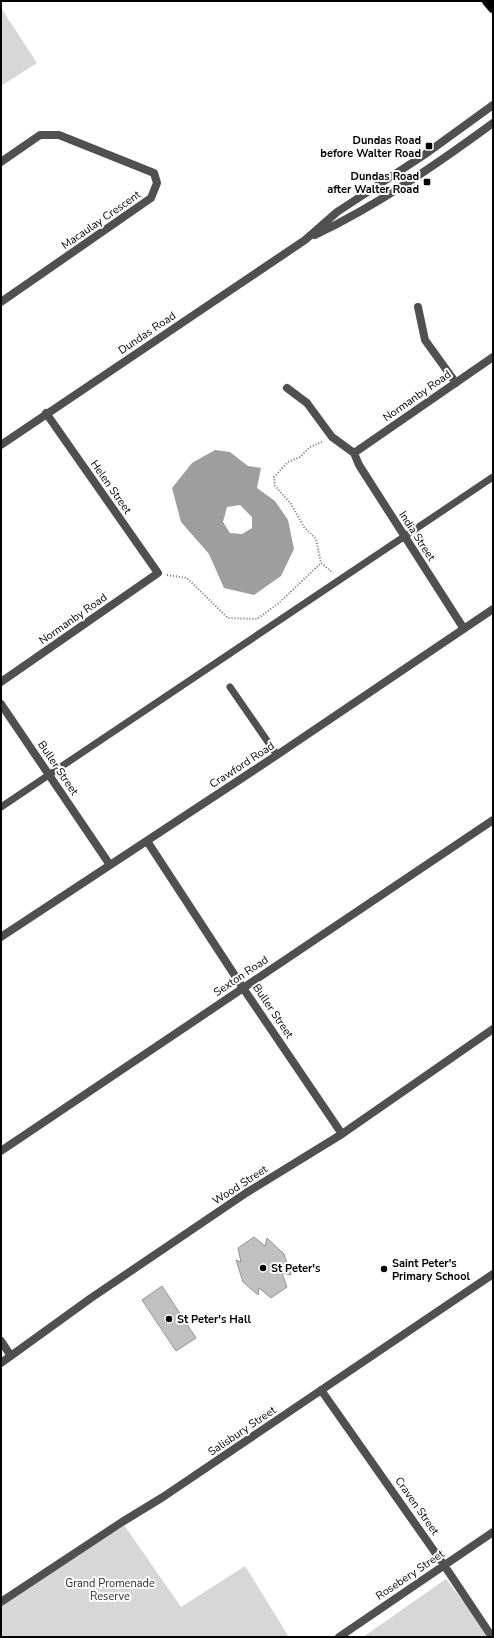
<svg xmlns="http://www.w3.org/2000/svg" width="494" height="1638" font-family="'Nunito Sans',sans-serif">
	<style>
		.green { fill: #d7d7d7 }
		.water { fill: #9e9e9e; fill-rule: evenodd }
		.building { fill: #c0c0c0; stroke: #949494 }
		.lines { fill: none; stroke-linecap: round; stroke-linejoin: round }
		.primary-casing { stroke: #dbdbdb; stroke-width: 12 }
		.path { stroke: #727272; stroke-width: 2; stroke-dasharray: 1 2; stroke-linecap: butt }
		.service { stroke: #505050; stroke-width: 7 }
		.minor { stroke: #505050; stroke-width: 8 }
		.primary { stroke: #000; stroke-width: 10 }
		.poi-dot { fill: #000; stroke: #fff; stroke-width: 1.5 }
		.labels { text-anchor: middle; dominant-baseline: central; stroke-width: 4; stroke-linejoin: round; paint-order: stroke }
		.poi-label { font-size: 11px; font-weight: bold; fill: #000; stroke: #fff; text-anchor: start }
		.street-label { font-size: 11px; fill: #000; stroke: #fff }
		.park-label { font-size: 11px; fill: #2e2e2e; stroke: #fff }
	</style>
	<rect width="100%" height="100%" fill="#fff"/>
	<!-- green -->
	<path class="green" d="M1 8 37 63 1 86Z
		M122 1522 181 1607 245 1566 289 1637H1V1602Z
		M446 1579 491 1637H363Z"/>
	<!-- water -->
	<path class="water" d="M215 450 230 452 248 466 261 468 257 488 275 501 288 520 294 549 281 576 254 595 224 588 209 554 181 522 172 488 192 463ZM240 505 252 517V528L242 534 230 533 223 522 227 507Z"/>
	<!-- building -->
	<path class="building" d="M254 1237 265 1246 267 1238 284 1254 291 1275 282 1273 287 1287 271 1298 259 1288 258 1295 243 1282 236 1260 241 1262 238 1248Z
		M162 1286 196 1338 176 1351 142 1300Z"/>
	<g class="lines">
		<defs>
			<path id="primary" d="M487 1 493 8"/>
		</defs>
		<!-- primary casing -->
		<use href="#primary" class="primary-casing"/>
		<!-- path -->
		<path class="path" d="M322 442 310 447 300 457 288 462 274 477 275 486 291 504 304 527 316 539 321 563 333 573
			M167 575 187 578 228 618 257 619 279 603 321 563"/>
		<!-- service -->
		<path class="service" d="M230 687 277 755
			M1 807 493 477"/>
		<!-- minor -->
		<path class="minor" d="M1 162 40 135H59L154 173 157 183 151 198 1 302
			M315 235C378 205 437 164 493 123
			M418 307 425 340 456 383
			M287 388 307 403 332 437 354 453
			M1 445 305 240 337 212 424 155 493 105
			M354 453 359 465 464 629
			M354 453 493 357
			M1 682 158 573 46 413
			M1 704 110 865
			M147 841 243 988 342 1134
			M1 937 277 755 493 609
			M1 1151 493 820
			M1 1341 11 1356
			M1 1363 91 1298 246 1193 342 1134 493 1029
			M321 1390 444 1565 492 1637
			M1 1602 122 1522 163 1497 493 1274
			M339 1637 493 1532"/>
		<!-- primary -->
		<use href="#primary" class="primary"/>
	</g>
	<!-- markers -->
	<g class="poi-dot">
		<rect x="425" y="142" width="8" height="8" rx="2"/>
		<rect x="423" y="178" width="8" height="8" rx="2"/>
		<circle cx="263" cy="1268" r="4"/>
		<circle cx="384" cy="1269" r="4"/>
		<circle cx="169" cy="1319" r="4"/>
	</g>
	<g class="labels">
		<!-- poi labels -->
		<g class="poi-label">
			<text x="421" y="140" text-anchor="end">Dundas Road<tspan x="421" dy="13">before Walter Road</tspan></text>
			<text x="419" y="176" text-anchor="end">Dundas Road<tspan x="419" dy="13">after Walter Road</tspan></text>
			<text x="392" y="1263">Saint Peter's<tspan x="392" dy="13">Primary School</tspan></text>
			<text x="271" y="1268">St Peter's</text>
			<text x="177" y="1319">St Peter's Hall</text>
		</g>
		<!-- street labels -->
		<g class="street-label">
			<text transform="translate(101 220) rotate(-35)">Macaulay Crescent</text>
			<text transform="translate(147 333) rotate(-34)">Dundas Road</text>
			<text transform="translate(417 396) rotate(-35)">Normanby Road</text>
			<text transform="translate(111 487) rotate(55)">Helen Street</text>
			<text transform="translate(417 536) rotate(57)">India Street</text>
			<text transform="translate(73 619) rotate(-35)">Normanby Road</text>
			<text transform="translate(242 765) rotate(-33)">Crawford Road</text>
			<text transform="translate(58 768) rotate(56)">Buller Street</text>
			<text transform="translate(241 976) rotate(-34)">Sexton Road</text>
			<text transform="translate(273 1011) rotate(56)">Buller Street</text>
			<text transform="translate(240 1185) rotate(-33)">Wood Street</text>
			<text transform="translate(242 1431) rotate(-34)">Salisbury Street</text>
			<text transform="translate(417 1506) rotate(55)">Craven Street</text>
			<text transform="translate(410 1575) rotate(-34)">Rosebery Street</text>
		</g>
		<!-- park labels -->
		<g class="park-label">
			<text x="110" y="1583">Grand Promenade<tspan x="110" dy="13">Reserve</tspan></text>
		</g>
	</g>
	<!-- border -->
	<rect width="494" height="1638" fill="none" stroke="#000000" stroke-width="4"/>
</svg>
